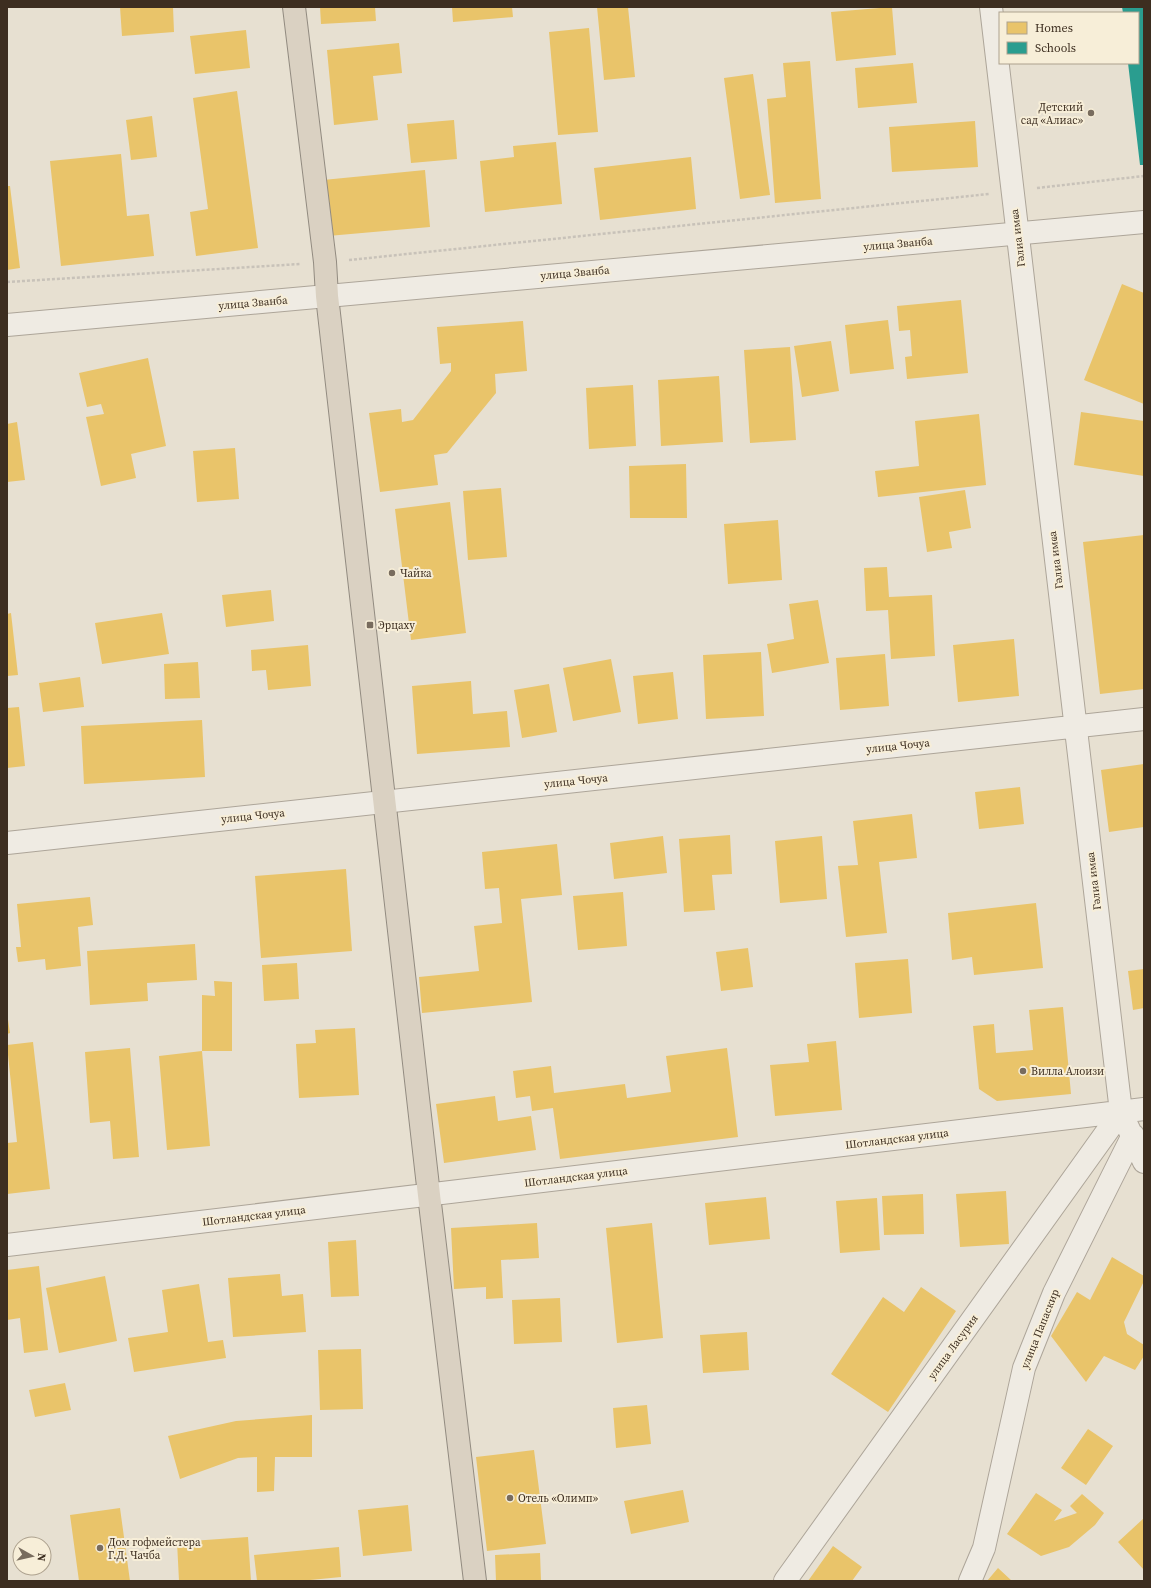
<svg xmlns="http://www.w3.org/2000/svg" width="1151" height="1588" font-family="'Source Serif 4',serif">
	<style>
		.homes { fill: #e9c46a }
		.schools { fill: #2a9d8f }
		.lines { fill: none; stroke-linecap: round; stroke-linejoin: round }
		.street-casing { stroke: #ada599; stroke-width: 24 }
		.highway-casing { stroke: #928b80; stroke-width: 24 }
		.path { stroke: #c8c2b9; stroke-width: 2.5; stroke-dasharray: 3 2; stroke-linecap: butt }
		.street { stroke: #efebe3; stroke-width: 22 }
		.highway { stroke: #dad1c2; stroke-width: 22 }
		.poi-dot { fill: #786c5e; stroke: #f7eed8; stroke-width: 1.5 }
		.labels { text-anchor: middle; dominant-baseline: central; stroke-width: 4; stroke-linejoin: round; paint-order: stroke }
		.poi-label { font-size: 11px; fill: #3d2e20; stroke: #f7eed8; text-anchor: start }
		.street-label { font-size: 11px; fill: #3d2e20; stroke: #f7eed8 }
	</style>
	<rect width="100%" height="100%" fill="#e7e0d1"/>
	<!-- homes -->
	<path class="homes" d="M120 7H173L174 32 122 36Z
		M320 7H375L376 21 321 24Z
		M452 7H512L513 17 453 22Z
		M597 7H628L635 77 604 80Z
		M892 7 896 55 836 61 831 12Z
		M589 28 598 132 558 135 549 32Z
		M246 30 250 68 195 74 190 36Z
		M399 43 402 73 373 76 378 120 334 125 327 50Z
		M810 61 821 199 775 203 767 99 786 97 783 63Z
		M913 63 917 103 858 108 855 68Z
		M753 74 770 195 740 199 724 78Z
		M237 91 258 248 196 256 190 212 208 209 193 98Z
		M152 116 157 157 131 160 126 120Z
		M454 120 457 159 411 163 407 124Z
		M975 121 978 167 892 172 889 127Z
		M556 142 562 204 485 212 480 161 514 157 513 146Z
		M121 154 127 216 149 214 154 256 61 266 50 161Z
		M691 157 696 209 600 220 594 168Z
		M425 170 430 227 328 236 323 180Z
		M7 186H10L20 268 7 270Z
		M1122 284 1144 293V404L1084 380Z
		M961 300 968 373 907 379 905 357 912 356 910 330 899 331 897 306Z
		M888 320 894 369 850 374 845 325Z
		M523 321 527 371 495 374 496 393 447 453 434 455 438 485 380 492 369 413 401 409 402 422 413 420 451 371V363L440 364 437 327Z
		M831 341 839 391 802 397 794 346Z
		M790 347 796 440 750 443 744 350Z
		M148 358 166 446 131 454 136 478 101 486 86 417 104 414 101 404 87 407 79 373Z
		M719 376 723 442 661 446 658 380Z
		M633 385 636 446 589 449 586 388Z
		M1081 412 1144 421V476L1074 465Z
		M979 414 986 485 878 497 875 471 919 466 915 421Z
		M17 422 25 480 7 482V424Z
		M235 448 239 499 197 502 193 451Z
		M686 464 687 518H630L629 466Z
		M501 488 507 557 468 560 463 491Z
		M965 490 971 528 949 532 952 548 927 552 919 497Z
		M450 502 466 633 411 640 395 509Z
		M778 520 782 580 728 584 724 524Z
		M1144 535V689L1100 694 1083 542Z
		M887 567 889 597 932 595 935 656 891 659 888 610 866 611 864 568Z
		M271 590 274 621 226 627 222 595Z
		M818 600 829 663 772 673 767 644 794 639 789 604Z
		M11 613 18 675 7 676V614Z
		M162 613 169 654 102 664 95 623Z
		M1014 639 1019 696 958 702 953 645Z
		M308 645 311 686 268 690 266 670 252 671 251 650Z
		M761 652 764 716 706 719 703 655Z
		M885 654 889 706 840 710 836 658Z
		M611 659 621 712 573 721 563 668Z
		M198 662 200 698 165 699 164 664Z
		M673 672 678 719 638 724 633 676Z
		M80 677 84 707 43 712 39 683Z
		M471 681 473 714 507 711 510 747 417 754 412 686Z
		M549 684 557 732 522 738 514 690Z
		M19 707 25 766 7 768V708Z
		M202 720 205 777 84 784 81 726Z
		M1144 764V827L1109 832 1101 770Z
		M1020 787 1024 824 979 829 975 792Z
		M912 814 917 858 879 862 887 933 846 937 838 866 858 865 853 821Z
		M730 835 732 874 712 875 715 910 684 912 679 839Z
		M663 836 667 873 614 879 610 843Z
		M822 836 827 899 780 903 775 841Z
		M557 844 562 895 521 899 532 1002 422 1013 419 977 479 971 474 926 502 923 499 888 485 889 482 852Z
		M346 869 352 951 261 958 255 876Z
		M623 892 627 946 578 950 573 896Z
		M90 897 93 925 78 927 81 966 46 970 45 959 18 962 16 947H21L17 904Z
		M1036 903 1043 968 974 975 972 957 952 960 948 913Z
		M195 944 197 980 147 983 148 1001 90 1005 87 951Z
		M748 948 753 987 721 991 716 952Z
		M908 959 912 1013 859 1018 855 963Z
		M297 963 299 999 264 1001 262 965Z
		M1144 969V1008L1133 1010 1128 971Z
		M214 981 232 982V1051H202V995L215 996Z
		M1063 1007 1071 1094 997 1101 979 1089 973 1026 994 1024 996 1053 1033 1050 1029 1010Z
		M7 1013 10 1033 7 1034Z
		M355 1028 359 1095 299 1098 296 1044 316 1043 315 1030Z
		M836 1041 842 1110 775 1116 770 1065 809 1062 807 1044Z
		M33 1042 50 1189 7 1194V1143L17 1142 7 1045Z
		M130 1048 139 1157 113 1159 110 1121 90 1123 85 1052Z
		M727 1048 738 1137 560 1159 553 1108 532 1111 530 1096 516 1098 513 1071 551 1066 554 1093 625 1084 627 1098 671 1092 666 1056Z
		M202 1051 210 1146 167 1150 159 1056Z
		M495 1096 498 1121 531 1116 536 1150 444 1163 436 1104Z
		M1006 1191 1009 1244 960 1247 956 1194Z
		M923 1194 924 1234 884 1235 882 1196Z
		M766 1197 770 1239 709 1245 705 1203Z
		M877 1198 880 1250 840 1253 836 1201Z
		M537 1223 539 1258 501 1260 503 1298 486 1299V1287L454 1289 451 1228Z
		M652 1223 663 1338 617 1343 606 1228Z
		M356 1240 359 1296 331 1297 328 1242Z
		M1112 1257 1144 1276V1281L1124 1322 1127 1334 1144 1345V1356L1135 1370 1104 1356 1086 1382 1051 1336 1077 1292 1090 1300Z
		M39 1266 48 1350 24 1353 20 1318 7 1320V1270Z
		M280 1274 282 1296 303 1294 306 1332 233 1337 228 1278Z
		M105 1276 117 1341 59 1353 46 1288Z
		M199 1284 208 1342 223 1340 226 1358 134 1372 128 1338 168 1332 162 1290Z
		M921 1287 956 1311 888 1412 831 1374 883 1297 904 1312Z
		M560 1298 562 1342 514 1344 512 1300Z
		M747 1332 749 1370 703 1373 700 1335Z
		M361 1349 363 1409 320 1410 318 1350Z
		M65 1383 71 1410 35 1417 29 1390Z
		M647 1405 651 1444 616 1448 613 1408Z
		M312 1415V1457H275L274 1491 257 1492V1457L238 1458 180 1479 168 1436 236 1421Z
		M1088 1429 1113 1446 1086 1485 1061 1468Z
		M534 1450 546 1544 487 1551 476 1457Z
		M683 1490 689 1522 631 1534 624 1501Z
		M1036 1493 1062 1510 1054 1521 1077 1513 1070 1506 1082 1494 1104 1513 1095 1525 1069 1547 1041 1556 1007 1534Z
		M408 1505 412 1551 363 1556 358 1510Z
		M120 1508 130 1581H79L70 1515Z
		M1144 1518V1570L1118 1542Z
		M248 1537 251 1581H179L177 1542Z
		M833 1546 862 1567 852 1581H808Z
		M339 1547 341 1577 300 1581H257L254 1555Z
		M540 1553 541 1581H496L495 1555Z
		M998 1568 1012 1581H987Z"/>
	<!-- schools -->
	<path class="schools" d="M1122 7H1144V165H1140L1128 63H1138V13H1123Z"/>
	<g class="lines">
		<defs>
			<path id="street" d="M991 7 1121 1112 1144 1162
				M7 325 1144 222
				M7 843 1144 719
				M7 1245 1144 1109
				M785 1581 1121 1112
				M970 1581 984 1548 1024 1368 1054 1293 1133 1135"/>
			<path id="highway" d="M294 7 325 262 327 296 429 1195 475 1581"/>
		</defs>
		<!-- street casing -->
		<use href="#street" class="street-casing"/>
		<!-- highway casing -->
		<use href="#highway" class="highway-casing"/>
		<!-- path -->
		<path class="path" d="M1037 188 1144 176
			M349 260 989 194
			M7 282 300 264"/>
		<!-- street -->
		<use href="#street" class="street"/>
		<!-- highway -->
		<use href="#highway" class="highway"/>
	</g>
	<!-- markers -->
	<g class="poi-dot">
		<circle cx="1091" cy="113" r="4"/>
		<circle cx="392" cy="573" r="4"/>
		<rect x="366" y="621" width="8" height="8" rx="2"/>
		<circle cx="1023" cy="1071" r="4"/>
		<circle cx="510" cy="1498" r="4"/>
		<circle cx="100" cy="1548" r="4"/>
	</g>
	<g class="labels">
		<!-- poi labels -->
		<g class="poi-label">
			<text x="1083" y="107" text-anchor="end">Детский<tspan x="1083" dy="13">сад «Алиас»</tspan></text>
			<text x="400" y="573">Чайка</text>
			<text x="378" y="625">Эрцаху</text>
			<text x="1031" y="1071">Вилла Алоизи</text>
			<text x="518" y="1498">Отель «Олимп»</text>
			<text x="108" y="1542">Дом гофмейстера<tspan x="108" dy="13">Г.Д. Чачба</tspan></text>
		</g>
		<!-- street labels -->
		<g class="street-label">
			<text transform="translate(1018 238) rotate(-97)">Гәлиа имҩа</text>
			<text transform="translate(898 244) rotate(-5)">улица Званба</text>
			<text transform="translate(575 273) rotate(-5)">улица Званба</text>
			<text transform="translate(253 303) rotate(-5)">улица Званба</text>
			<text transform="translate(1056 560) rotate(-97)">Гәлиа имҩа</text>
			<text transform="translate(898 746) rotate(-6)">улица Чочуа</text>
			<text transform="translate(576 781) rotate(-6)">улица Чочуа</text>
			<text transform="translate(253 816) rotate(-6)">улица Чочуа</text>
			<text transform="translate(1094 881) rotate(-97)">Гәлиа имҩа</text>
			<text transform="translate(897 1139) rotate(-7)">Шотландская улица</text>
			<text transform="translate(576 1177) rotate(-7)">Шотландская улица</text>
			<text transform="translate(254 1216) rotate(-7)">Шотландская улица</text>
			<text transform="translate(1040 1329) rotate(-68)">улица Папаскир</text>
			<text transform="translate(953 1347) rotate(-54)">улица Ласурия</text>
		</g>
	</g>
	<!-- border -->
	<rect width="1151" height="1588" fill="none" stroke="#3d2e20" stroke-width="16"/>
	<!-- legend -->
	<rect x="999" y="12" width="140" height="52" fill="#f7eed8" stroke="#ada18e"/>
	<rect x="1007" y="22" width="20" height="12" fill="#e9c46a" stroke="#ada18e"/>
	<text x="1035" y="32" font-size="12" fill="#3d2e20">Homes</text>
	<rect x="1007" y="42" width="20" height="12" fill="#2a9d8f" stroke="#ada18e"/>
	<text x="1035" y="52" font-size="12" fill="#3d2e20">Schools</text>
	<!-- north arrow -->
	<g transform="translate(32 1556) rotate(98)"><circle r="19" fill="#f7eed8" stroke="#ada18e"/>
	<path d="M0-3L7 15L0 10L-7 15Z" fill="#786c5e"/>
	<text y="-6" font-size="11" font-weight="bold" text-anchor="middle" fill="#3d2e20">N</text>
	</g>
</svg>
